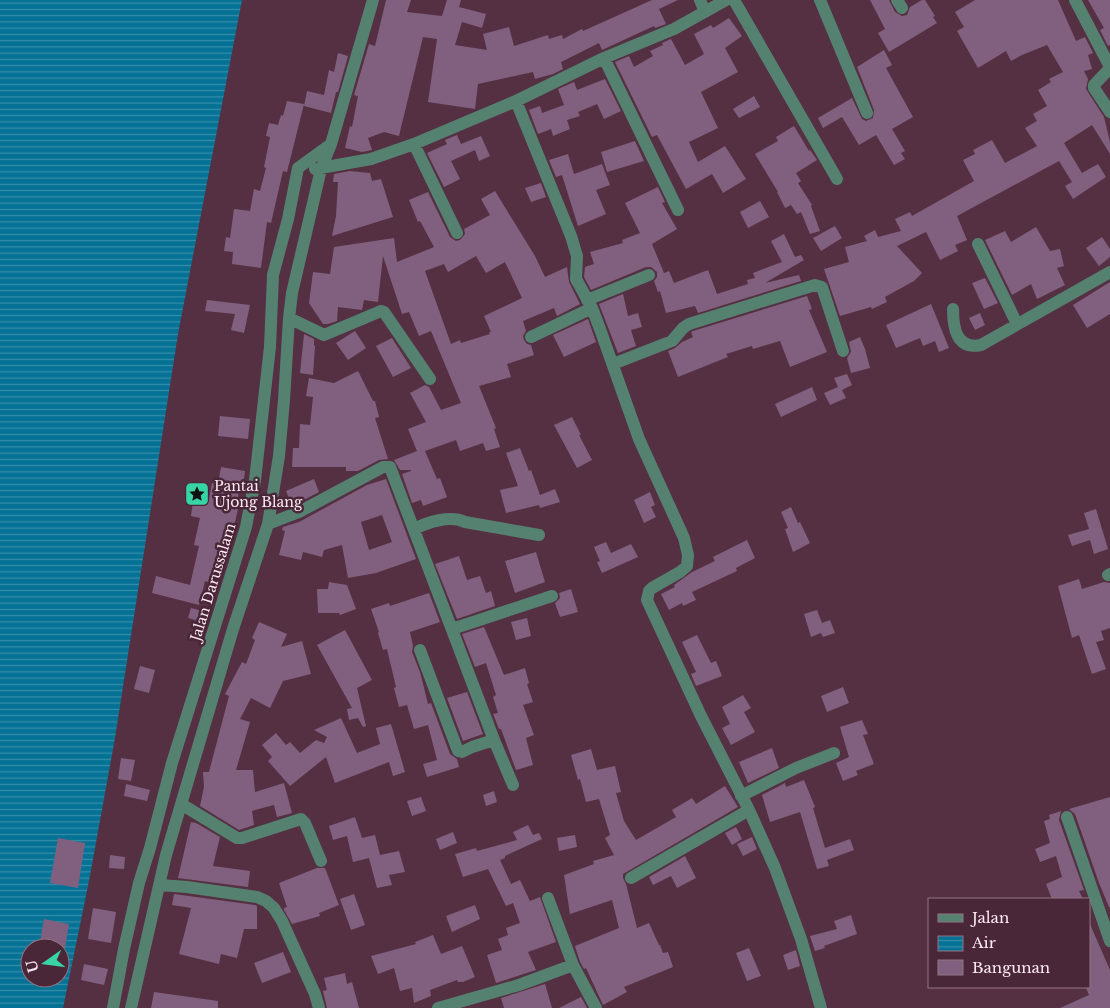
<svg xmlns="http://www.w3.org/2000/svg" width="1110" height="1008" font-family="'Libre Baskerville',serif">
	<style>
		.water { fill: url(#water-rules); fill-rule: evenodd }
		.building { fill: #80607e; fill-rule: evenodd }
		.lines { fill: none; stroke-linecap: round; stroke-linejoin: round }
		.minor { stroke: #558270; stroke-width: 12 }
		.labels { text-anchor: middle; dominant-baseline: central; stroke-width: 5; stroke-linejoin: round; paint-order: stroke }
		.poi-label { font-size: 14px; fill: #fdeaf2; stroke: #4a2639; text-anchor: start }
		.street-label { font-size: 14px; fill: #fdeaf2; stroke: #4a2639 }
	</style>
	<defs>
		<pattern id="water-rules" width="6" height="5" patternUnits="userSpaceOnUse" patternTransform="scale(1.25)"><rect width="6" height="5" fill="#057295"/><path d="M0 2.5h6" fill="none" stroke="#378da9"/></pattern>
	</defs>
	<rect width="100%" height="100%" fill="#553043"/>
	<!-- water -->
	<path class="water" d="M0 0H242L178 334 115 738 89 881 63 1008H0ZM30 948H60V978H30Z"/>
	<!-- building -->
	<path class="building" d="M386 0H411L407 12 442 16 447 0H461L459 7 486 14 482 28 462 22 455 45 487 50 483 34 509 27 514 46 548 35 549 39 562 35 563 39 582 29 583 31 652 0H678L659 9 666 24 655 28 654 26 602 50 599 43 561 62 563 69 553 74 535 79 533 72 478 84 475 109 428 102 437 39 423 37 399 136 384 132 368 138 372 150 362 152 345 148 350 126 352 127 358 96 354 95 369 44 375 46Z
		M870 0H889L895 12 902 16 907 15 910 7 922 0H925L935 16 933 17 937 23 889 52 878 33 885 29Z
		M975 0H1058L1076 41 1085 37 1093 53 1088 55 1092 69 1084 71 1088 79 1086 89 1104 117 1110 142V154L1092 125 1064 143 1082 173 1098 164 1106 177 1073 199 1065 186 1072 182 1059 161 957 216 967 240 955 245 958 251 940 260 926 232 897 246 922 273 914 281 885 297 887 302 872 309 871 307 840 316 824 269 849 262 845 247 867 241 864 236 875 230 878 237 901 231 895 219 910 212 912 216 974 181 963 160 975 154 973 150 992 140 1005 163 1037 146 1025 128 1037 121 1033 114 1047 106 1038 90 1051 82 1049 79 1063 72 1047 45 1022 55 1011 61 1006 51 978 68 957 31 964 27 955 12Z
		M1088 0H1110V45L1108 46 1100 30 1104 28Z
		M729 18 742 36 725 48 738 72 701 92 718 128 689 142 698 162 725 146 746 179 723 193 712 174 686 189 657 135 652 137 615 62 629 56 634 67 653 56 650 51 663 45 662 43 671 39 685 65 704 54 694 34 711 25 713 28Z
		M884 50 892 65 886 68 913 117 892 129 905 151 901 153 905 159 894 165 876 135 859 145 842 117 823 128 818 118 852 98 862 119 866 121 873 118 874 110 857 67Z
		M338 53 348 56 338 92H336L331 113 304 106 307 91 324 95 329 70 334 72Z
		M605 79 621 111 604 119 597 104 578 112 580 116 567 120 570 129 553 136 551 129 538 134 529 110 540 106 542 113 564 105 558 89 574 82 577 90Z
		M754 96 760 107 739 118 733 109Z
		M287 101 304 104 287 172 283 171 271 223 267 222 261 268 232 264 233 252 224 251 226 237 230 238 234 209 250 211 254 189 260 191 266 168 264 167 270 137 266 136 269 123 278 125 281 115 283 116Z
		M794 126 809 151 810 150 817 160 796 173 801 181 798 183 812 205 811 206 820 231 810 234 801 212 797 214 791 205 785 208 777 192H778L755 154 778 141 776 137Z
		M457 135 461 144 481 136 490 156 479 161 475 150 451 161 460 179 444 187 427 153 447 144 445 140Z
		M635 141 644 161 607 172 601 152Z
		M568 154 574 174 602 164 610 185 596 190 606 214 578 226 562 175 556 177 549 160Z
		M350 171 370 173 372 181 381 179 393 217 332 236 336 216 338 182H333L334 174Z
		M541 183 546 197 531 202 525 188Z
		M658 187 665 202 662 203 677 229 652 244 664 273 669 271 674 283 708 270 717 294 748 284 747 280 755 278 753 273 782 262 771 241 784 234 795 257 801 255 804 260 765 283 799 275 801 281 698 313 695 306 666 313 660 291 658 292 654 281 657 277V272L651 267H646L591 290 584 277 585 267 594 264 590 252 623 243 622 240 640 233 625 203Z
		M495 191 535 256 545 277 567 267 569 282 580 304 557 316 554 308 523 321 526 331 523 336 524 340 527 344 531 345 534 355 507 364 511 377 479 386 496 428 494 429 500 447 486 451 483 443 460 451 456 440 425 451 437 479 440 478 447 497 423 506 421 500 412 503 402 474 411 471V470H400L394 460 417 451 408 429 426 422 410 393 425 385 429 387 441 410 461 403 431 331 419 336 409 312 402 314 383 256 378 302 364 300 362 310 338 307 337 321 328 324H323L309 303 313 272 330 274 334 247 394 238 397 262 434 247 420 221 418 222 409 200 428 192 450 237 456 241 460 240 465 234 464 229 490 215 481 199ZM476 256 486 273 505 262 522 298 484 316 491 332H489L490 334 461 343 460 340 451 344 425 271 444 264 448 272Z
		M760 201 769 217 748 228 740 212Z
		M835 226 842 238 821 251 813 238Z
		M1036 227 1050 251 1060 249 1064 266 1057 268 1065 285 1037 299 1031 284 1012 295 985 240 1005 231 1011 242Z
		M1102 237 1110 249V257L1099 266 1086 248Z
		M985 278 998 303 984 309 972 283Z
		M1110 282V314L1087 328 1073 305Z
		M623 294 628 316 638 313 642 327 631 330 636 346 618 353 599 304Z
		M807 296 812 309 809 310 827 352 790 367 780 341 753 349 752 346 726 354 728 357 678 377 668 351 675 348 682 342 693 337 691 332 693 331Z
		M207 300 250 305 244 333 231 330 235 314 205 311Z
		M931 304 949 348 939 352 935 341 923 346 920 338 896 348 886 325Z
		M980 313 985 325 975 330 969 318Z
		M588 319 596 342 564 357 553 335Z
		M355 331 366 348 348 360 336 343Z
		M304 334 314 339V345L315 346 313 375 300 373Z
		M860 337 865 349 870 368 851 373 847 358 851 352 849 342Z
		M392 338 411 368 393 377 376 346Z
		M358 371 373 401H375L379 417 375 418 388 459 379 460 358 471H346V467H292L293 448H299L300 424 310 425 313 397 306 396 309 378 334 383Z
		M847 374 852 385 842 390 846 398 830 405 824 393 838 387 834 378Z
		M812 387 817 400 781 417 775 404Z
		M220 416 250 419 248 439 218 436Z
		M572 417 581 435H579L592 460 577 468 554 425Z
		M520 448 529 471 531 470 540 495 555 489 560 502 540 508 539 505 506 513 500 490 518 486 506 453Z
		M221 467 245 471 243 485 240 484 236 509H238L228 553 224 552 216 584 205 581 199 605 152 593 156 576 190 585 199 546 194 545 200 518 191 516 193 501 208 504 212 483 218 484Z
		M314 479 319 492 292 506 286 491Z
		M386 479 416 559 376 573 348 578 342 545 324 550 322 557 303 552 301 560 279 555 285 531 282 530 283 527 299 522 367 485ZM382 515 392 542 369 550 361 522Z
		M650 492 655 505 651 507 656 517 644 523 634 500Z
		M791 507 798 523 800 522 810 543 793 552 785 529 788 528 781 512Z
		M1096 509 1108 549 1094 554 1090 540 1072 546 1068 535 1089 529 1084 513Z
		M747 540 755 558 736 568 737 571 692 592 696 600 683 606 682 603 669 610 661 594 675 587 674 585 692 572 715 561 713 557Z
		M606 542 611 553 631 544 638 557 602 573 597 562 600 561 594 547Z
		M536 552 545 582 515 593 505 561Z
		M459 556 467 580 480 576 486 593 491 591 495 606 457 619 435 564Z
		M1079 579 1082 589 1104 582 1110 583V628L1101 631 1104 640 1096 642 1106 669 1092 674 1079 635 1072 638 1058 586Z
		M329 582 347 585 356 609 340 615 339 613H318L317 589H328Z
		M571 589 578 612 560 617 555 603 560 598 559 593Z
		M429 593 440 622 410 632 413 646 412 652 420 672 428 704 431 703 450 754 457 759 459 767 427 777 423 764 437 760 428 725 414 729 407 705 399 707 394 688 396 687 387 649 383 650 378 633 379 632 371 609 389 603 390 606Z
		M191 608 206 612 203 622 188 618Z
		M817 610 822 623 830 620 835 633 823 637 821 633 811 637 804 614Z
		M527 618 531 636 516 640 511 622Z
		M259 622 287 634 281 647 302 641 311 674 283 681 270 708 251 698 240 719 250 722 236 770H253L255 792 284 783 292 813 277 817 274 805 255 810 252 811 254 825 239 830 200 806 204 787 203 772H209L229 696 225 694 242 662 246 664 255 640 252 638Z
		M484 627 504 675 525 668 529 683 527 684 533 702 523 705 534 735 526 738 533 765 516 770 501 729H499L493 714 498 713 493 697 496 695 486 663 475 667 462 634Z
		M345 630 372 680 357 688 366 726 363 727 358 718 349 720 347 709 352 708 317 645Z
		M697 635 711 663 716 661 722 676 696 686 691 674 696 672 682 642Z
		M140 666 155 670 149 693 134 689Z
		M843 687 849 703 827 712 821 696Z
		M467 692 483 734 463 741 447 698Z
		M743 695 751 708 744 712 755 732 731 745 722 728 730 724 722 707Z
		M341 718 357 753 380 744 376 728 391 724 405 772 393 776 389 762 335 783 326 757 290 786 268 761 272 757 262 745 276 733 286 745 290 742 300 753 316 740 324 743 327 737 314 730Z
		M862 720 868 734 863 735 874 764 856 771 858 775 843 781 836 763 849 757 840 727Z
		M772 748 779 768 748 783 739 762Z
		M591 749 597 770 615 766 621 792 616 793 624 821 636 840 676 817 672 810 692 798 696 804 725 786 738 807 623 874V878L626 884 637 928 649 923 659 945H660L663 953 668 952 673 967 624 987 627 992 603 1005 586 968 584 969 580 962 575 946 619 928 612 900 570 914 564 875 594 864 593 861 614 855 605 838 610 835 599 799 586 802 580 779 578 780 571 755Z
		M121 758 135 760 131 781 118 779Z
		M804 780 815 807 813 808 825 848 850 839 854 850 827 860 829 866 817 869 800 812 770 822 762 795 785 783 786 787Z
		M126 784 150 790 147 801 124 796Z
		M494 791 497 802 486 806 483 795Z
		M421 797 426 811 412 816 407 801Z
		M1110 797V907H1109L1099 883 1075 814 1069 809Z
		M1061 811 1059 820 1084 890 1079 891 1083 899H1052L1046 884 1062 877 1056 856 1040 862 1035 849 1050 843 1044 821 1050 819 1049 815Z
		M355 817 362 838 375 835 380 855 399 851 405 872 389 875 392 885 377 888 369 858 353 862 347 836 333 840 329 826Z
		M191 822 196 823 220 837 213 866 250 871 248 887 178 878Z
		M528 825 533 835 539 833 542 839 505 856V858L500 860 511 884 520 880 530 901 540 897 556 942 528 952 536 970 496 983 487 955 502 950 498 939 508 935 506 928 520 923 513 903 506 906 488 869 463 877 455 854 476 848 477 851 517 840 513 832Z
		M736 827 742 839 732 845 725 833Z
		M453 832 457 843 440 850 436 839Z
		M575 835 577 847 559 851 557 838Z
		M752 837 757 849 743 856 737 844Z
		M58 838 85 843 78 888 50 883Z
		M110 855 125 857 124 869 109 868Z
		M685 856 696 878 677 888 671 876 653 885 649 877Z
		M317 868H325L339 905 319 913 320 916 292 924 284 910V908L287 907 279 883Z
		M174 894 255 905 257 906V929H244L237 958 221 954 219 964 179 954 191 908 172 905Z
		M354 894 365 925 351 930 340 899Z
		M475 905 480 919 452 932 446 916Z
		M93 908 116 912 111 943 88 939Z
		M851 915 857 934 824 946 825 948 815 951 810 936 837 929 834 921Z
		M44 919 69 924 65 948H39Z
		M1089 922 1110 970V1008H1060L1089 995 1086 988 1089 987Z
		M433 935 441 954 462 946 475 977 463 982H458L457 980 430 990 431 996 414 1003 412 988 400 991 394 968 378 974 371 956 416 944 415 942Z
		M749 948 761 976 747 981 736 953Z
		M796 950 800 966 788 970 783 955Z
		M283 952 291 972 262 983 254 963Z
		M84 964 108 969 104 985 81 980Z
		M345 973 347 984 352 982 359 1008H327L323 991 327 990 324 978Z
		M545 984 552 1008H504L501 998Z
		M154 992 218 1001V1008H151Z
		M581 997 587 1008H559Z"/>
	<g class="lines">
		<!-- minor -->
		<path class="minor" d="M700 0 705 12
			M734 0 837 179
			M820 0 867 113
			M897 0 902 8
			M1075 0 1110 67
			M604 58 678 210
			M1110 68 1094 85V88L1110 112
			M516 101 571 236 577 256 576 279 592 308 600 329 639 439 684 538 688 555 687 566 680 572 652 588 649 591 647 600 701 716 749 810 631 878
			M414 144 457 233
			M315 169 371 159 414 144 516 101 604 58 674 29 726 0
			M978 244 1017 324
			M587 300 649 275
			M953 309C953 327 956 350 981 345L1110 272
			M289 318 324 335 381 311 384 312 430 379
			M531 337 592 308
			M613 364 672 341 683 328 689 324 815 285 822 287 843 351
			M268 524 299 512 383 467H390L494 740 513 785
			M414 529C428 522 450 515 465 522L539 535
			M1108 575 1110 574
			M452 629 552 596
			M420 650 458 751 462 752 472 747 494 740
			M741 796 796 768 834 753
			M181 804 237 838H242L301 819 305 823 321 861
			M749 810 775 868 801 939 821 1008
			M1067 817 1110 941
			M160 885 187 887 257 897 266 901 274 908 282 921 315 994 319 1008
			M548 898 573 965 596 1008
			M113 1008 124 949 139 883 150 848 172 763 246 527 255 480 270 347 273 275 288 219 298 168 331 144
			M131 1008 166 855 233 629 268 524 279 456 284 400 289 318 292 293 321 169 331 144 373 0
			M438 1008 519 985 573 965"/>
	</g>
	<!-- icons -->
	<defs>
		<symbol id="sight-square" viewBox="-11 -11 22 22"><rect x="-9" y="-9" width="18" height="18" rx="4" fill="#37d4a6" stroke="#4a2639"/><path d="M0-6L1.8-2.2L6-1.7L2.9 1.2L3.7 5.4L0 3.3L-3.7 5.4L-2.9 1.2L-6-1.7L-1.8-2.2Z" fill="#111"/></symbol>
	</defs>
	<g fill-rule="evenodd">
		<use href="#sight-square" x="183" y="480" width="28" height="28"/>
	</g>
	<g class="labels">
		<!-- poi labels -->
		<g class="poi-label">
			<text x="214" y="486">Pantai<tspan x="214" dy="16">Ujong Blang</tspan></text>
		</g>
		<!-- street labels -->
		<g class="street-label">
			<text transform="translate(213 582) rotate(-73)">Jalan Darussalam</text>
		</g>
	</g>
	<!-- legend -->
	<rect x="928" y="898" width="162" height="90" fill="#4a2639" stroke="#927483"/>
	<rect x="938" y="914" width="25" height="8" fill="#558270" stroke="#927483"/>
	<text x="972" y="923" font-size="15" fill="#fdeaf2">Jalan</text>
	<rect x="938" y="936" width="25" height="15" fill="url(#water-rules)" stroke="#927483"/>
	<text x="972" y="948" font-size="15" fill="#fdeaf2">Air</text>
	<rect x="938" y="960" width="25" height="15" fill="#80607e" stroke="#927483"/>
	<text x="972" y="973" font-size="15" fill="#fdeaf2">Bangunan</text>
	<!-- north arrow -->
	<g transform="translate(45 963) rotate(256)"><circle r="24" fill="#4a2639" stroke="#927483"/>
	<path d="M0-4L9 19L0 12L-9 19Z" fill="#37d4a6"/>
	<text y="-8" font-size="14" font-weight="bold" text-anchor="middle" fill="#fdeaf2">U</text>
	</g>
</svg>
